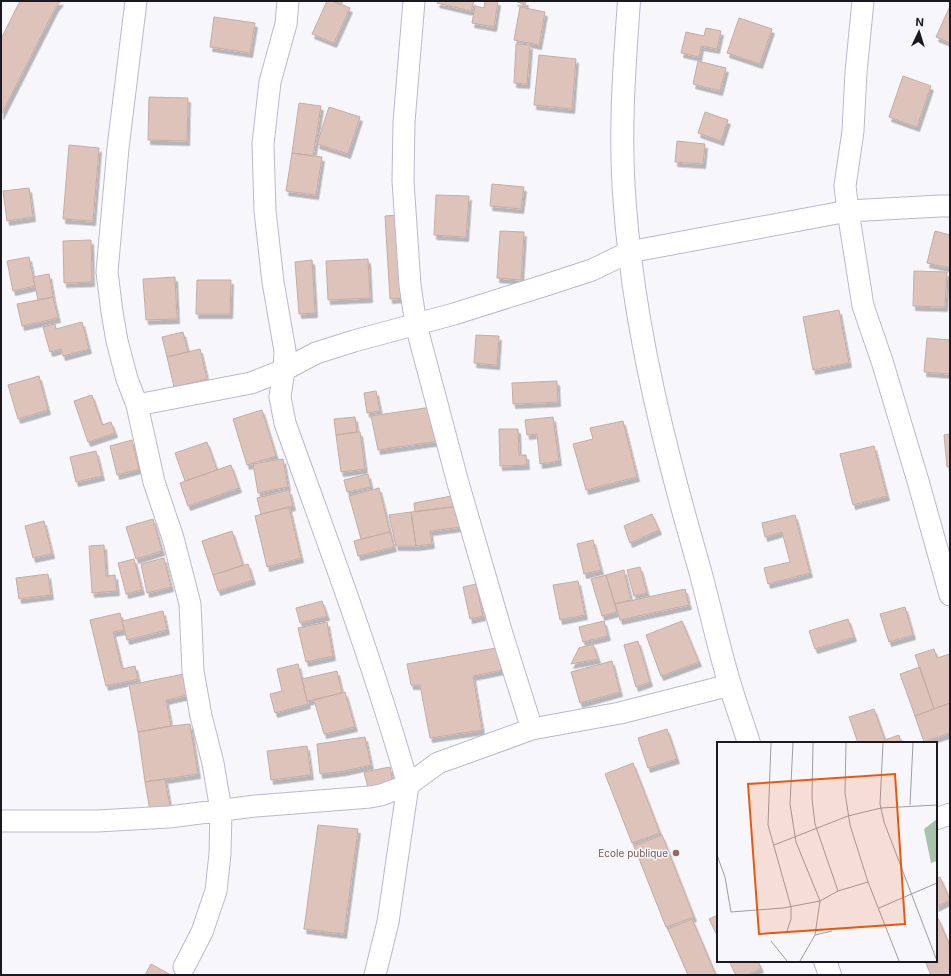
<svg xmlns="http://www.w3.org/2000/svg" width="951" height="976" font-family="Inter,sans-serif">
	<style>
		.building { fill: #dec3ba; stroke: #c6aca2; filter: url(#shadow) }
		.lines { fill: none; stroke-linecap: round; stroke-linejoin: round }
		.street-casing { stroke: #bbb8d0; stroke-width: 23 }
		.secondary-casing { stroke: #bbb8d0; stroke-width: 24 }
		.street { stroke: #fff; stroke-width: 21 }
		.secondary { stroke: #fff; stroke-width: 22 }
		.education-dot { fill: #8d6e63; stroke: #f7f6fb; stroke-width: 1.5 }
		.labels { text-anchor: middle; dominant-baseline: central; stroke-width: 3; stroke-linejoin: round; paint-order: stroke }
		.education-label { font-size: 10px; fill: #785e54; stroke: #f7f6fb; text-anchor: end }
		.inset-road { fill: none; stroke: #9f9da4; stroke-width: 1 }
		.view { fill: #e8590c; fill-opacity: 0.15; stroke: #e8590c; stroke-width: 2 }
		.inset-edge { fill: none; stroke: #1a1821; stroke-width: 2 }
	</style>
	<defs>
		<filter id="shadow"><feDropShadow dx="2.5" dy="4.5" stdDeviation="0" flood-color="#0004"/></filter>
	</defs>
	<rect width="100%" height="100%" fill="#f7f6fb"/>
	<!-- building -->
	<path class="building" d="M20 1H61L56 7 1 115V39Z
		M327 1H333L350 8 334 43 312 34Z
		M333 1H343L341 5Z
		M438 1H474L471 11 437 3Z
		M485 1H498L494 27 472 23 475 6 484 8Z
		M515 1H526L525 5Z
		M950 6V43L936 37Z
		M520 7 545 12 539 45 514 40Z
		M214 17 255 23 250 53 210 47Z
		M739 18 772 29 760 64 727 53Z
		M706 28 721 31 717 49 701 46 699 57 681 53 686 32 704 36Z
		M516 44 530 45 527 84 514 83Z
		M539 55 576 59 572 109 534 105Z
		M698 61 726 68 720 91 693 84Z
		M903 76 931 86 917 127 889 117Z
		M149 97 188 98 187 141 148 140Z
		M299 103 321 106 313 156 292 153Z
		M329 107 360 117 348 154 317 144Z
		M705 112 728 120 721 141 698 133Z
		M677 141 705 144 703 164 675 162Z
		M69 145 99 148 93 221 63 219Z
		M292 153 322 157 316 195 286 191Z
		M492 184 524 187 521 209 490 206Z
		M29 188 33 217 7 221 3 191Z
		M436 195 469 196 466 237 434 235Z
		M400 215 405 298 390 299 385 216Z
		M500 231 524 232 521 280 497 278Z
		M935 231 950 235V268L927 263Z
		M91 240 92 282 64 283 63 241Z
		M29 257 35 286 13 291 7 261Z
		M368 259 370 298 328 300 326 261Z
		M312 260 315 313 299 314 295 262Z
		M914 271 947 272 945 307 913 306Z
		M49 274 53 297 38 300 33 277Z
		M175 277 177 319 146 320 143 279Z
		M197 280H231L230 314H196Z
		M53 297 58 318 22 326 17 304Z
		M839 310 849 363 813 370 803 317Z
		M82 322 89 349 63 356 61 349 50 352 43 327 55 324 56 329Z
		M183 332 188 352 167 357 162 337Z
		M476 335 499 336 497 365 474 363Z
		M927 338 950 340V374L924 372Z
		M200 349 207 379 174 387 167 357Z
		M39 376 48 410 18 419 8 385Z
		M557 381 558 402 513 404 512 383Z
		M376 391 380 411 367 413 364 393Z
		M92 395 102 425 111 422 115 433 88 442 74 401Z
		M432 407 439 441 378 450 371 416Z
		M262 410 276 456 247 465 233 419Z
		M355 417 357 432 336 435 334 419Z
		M553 417 559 461 540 464 537 434 527 435 525 420Z
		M623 421 637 477 586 490 573 444 593 439 590 428Z
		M499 429H518L519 455H526L527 465 500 466Z
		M357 432H360L365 469 341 472 336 435Z
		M950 434V467H947L944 435Z
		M132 440 139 469 117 475 110 446Z
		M207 442 217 470 185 481 175 453Z
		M874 446 887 496 853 505 840 454Z
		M96 451 102 476 76 482 70 457Z
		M283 459 288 487 258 493 253 464Z
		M231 465 239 488 188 506 180 483Z
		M368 474 371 487 347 492 344 480Z
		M379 488 390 532 361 539 349 496Z
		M289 490 293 506 261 514 257 498Z
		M457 495 459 506 415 512 414 503Z
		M459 506 461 527 430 531 432 544 416 546 411 512Z
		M289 507 301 558 267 567 255 516Z
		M411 512 416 546H396L389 515Z
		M652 514 659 530 630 543 624 526Z
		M795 515 810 573 768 584 764 568 790 562 782 532 765 537 762 523Z
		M153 519 162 551 136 559 126 527Z
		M44 521 52 554 33 558 25 526Z
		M232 531 243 565 213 575 202 541Z
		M390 532 394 547 358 556 354 541Z
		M593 540 601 570 584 574 577 544Z
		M104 545 106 576 115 575 117 591 92 593 89 546Z
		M164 558 171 587 147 593 141 564Z
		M134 559 142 590 126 594 118 563Z
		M248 564 253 580 218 591 213 575Z
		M640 567 647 593 634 596 627 570Z
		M624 570 631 600 615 604 606 575Z
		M48 574 51 595 19 599 16 578Z
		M606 575 617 612 602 616 591 579Z
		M578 581 585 615 560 620 553 585Z
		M476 584 483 616 470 619 463 587Z
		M685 589 689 605 620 620 615 604Z
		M322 601 327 616 300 623 296 608Z
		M905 607 913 635 889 642 880 614Z
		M163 611 167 630 127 640 122 621Z
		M120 613 124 630 113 632 122 669 135 666 138 679 106 686 90 620Z
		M848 619 854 637 815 649 809 631Z
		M604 621 608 636 583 642 579 627Z
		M682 621 699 662 661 676 646 635Z
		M327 622 333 656 306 662 298 628Z
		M638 641 650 682 636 687 624 645Z
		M593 644 598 659 571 664 579 648Z
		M496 648 502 670 473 676 482 730 430 738 420 685H411L407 664Z
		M934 649 937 658 950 654V703L934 709 915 655Z
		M612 661 620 692 580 703 571 672Z
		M298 664 308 704 275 713 270 694 282 691 277 669Z
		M920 667 934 709 915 716 900 674Z
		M337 671 342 693 307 701 302 679Z
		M184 674 188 695 166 700 171 726 138 732 129 685Z
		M345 692 355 727 324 734 314 700Z
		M950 703V733L924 742 915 716Z
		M874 709 885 740 899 735 901 743H858L849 717Z
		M190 724 198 774 145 782 138 732 171 726Z
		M667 729 677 759 648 768 638 738Z
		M365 737 371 765 344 771 320 774 317 744Z
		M307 746 311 775 271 780 267 751Z
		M633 763 660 833 632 843 605 774Z
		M390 767 393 784 368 788 364 772Z
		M165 779 170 807 150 811 145 782Z
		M318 825 358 829 344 934 304 929Z
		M662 835 694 917 666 927 634 846Z
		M940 877 950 900 936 907V879Z
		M718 915V937L709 919Z
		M936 918H938L950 946V975H931L925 961H936Z
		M692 919 716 975H688L668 929Z
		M729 961H758L761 968 747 975H736Z
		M151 964 171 975H145Z"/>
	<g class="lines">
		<defs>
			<path id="street" d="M136 1 118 148 107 272 112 312 117 341 127 379 137 405 154 482 173 538 190 604 193 671 201 716 213 763 221 810 220 854 216 891 202 932 184 967
				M414 1 404 122 403 181 410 285 416 325 458 483 502 634 532 729
				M863 1 856 72 853 131 845 186 848 211 863 306 882 361 918 481 950 595
				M137 405 251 383 284 370 316 353 354 341 454 314 546 285 592 270 629 252 848 211 940 206H950
				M936 819 950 814
				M1 821H97L169 817 256 806 370 797 381 795 408 785C373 662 328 543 285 423L280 397 284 370 285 351 273 282 265 211 263 144 270 82 286 24 288 1
				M375 975 388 922 408 785 438 763 532 729 620 713 730 685"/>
			<path id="secondary" d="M629 1C624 69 619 138 625 206 634 329 665 449 699 567 710 607 718 646 730 685 736 705 743 724 749 743
				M825 961 830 975"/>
		</defs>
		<!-- street casing -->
		<use href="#street" class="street-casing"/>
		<!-- secondary casing -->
		<use href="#secondary" class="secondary-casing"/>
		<!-- street -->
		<use href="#street" class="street"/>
		<!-- secondary -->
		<use href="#secondary" class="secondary"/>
	</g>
	<!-- markers -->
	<circle class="education-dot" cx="676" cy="853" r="4"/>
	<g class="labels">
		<!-- education labels -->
		<g class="education-label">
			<text x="668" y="853">Ecole publique</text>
		</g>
	</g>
	<!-- overview -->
	<g transform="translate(717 742)">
		<rect width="220" height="220" fill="#f7f6fb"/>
		<path d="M220 77V119L214 121 207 87Z" fill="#a7c3a9"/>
		<path class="inset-road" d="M54 1 51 83 74 165V177L70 189M96 1 95 57 98 82 121 149M129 1 128 51 133 83 151 140 182 219M166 1 163 62 167 80 220 219M193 63 196 1M57 103 131 74 164 66 220 63M0 113 8 135 14 170 66 166 103 159 79 100 73 62 76 1M162 166 220 141M98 193 115 189M54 199 70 219M83 219 98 193 103 159 121 149 151 140"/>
		<path class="view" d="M178 32 188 182 42 192 31 42Z"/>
		<rect width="220" height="220" class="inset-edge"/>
	</g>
	<!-- border -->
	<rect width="951" height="976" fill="none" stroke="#1a1821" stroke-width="4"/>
	<!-- north arrow -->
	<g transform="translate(919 32) rotate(4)" stroke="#f7f6fb" stroke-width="3" paint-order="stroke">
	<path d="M0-3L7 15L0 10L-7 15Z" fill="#1a1821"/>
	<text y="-6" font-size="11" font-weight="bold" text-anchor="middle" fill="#1a1821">N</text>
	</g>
</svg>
